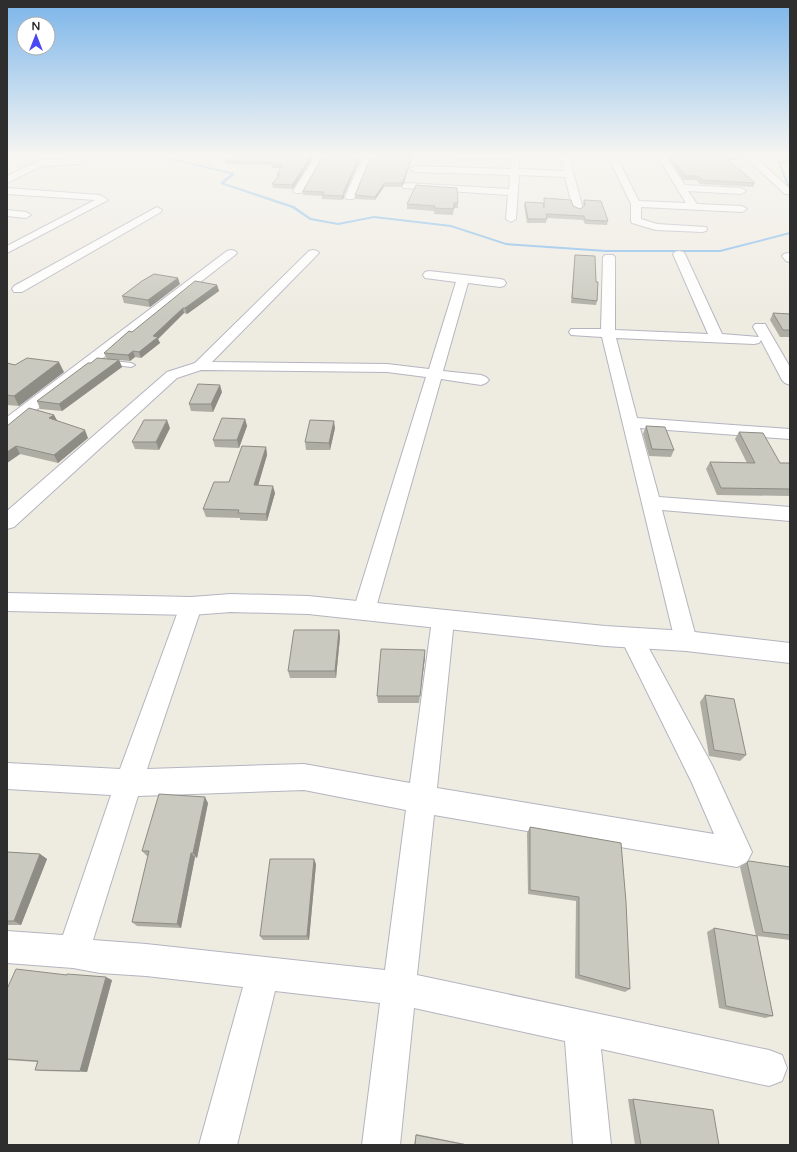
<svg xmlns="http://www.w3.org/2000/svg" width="797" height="1152" font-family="'Varela Round',sans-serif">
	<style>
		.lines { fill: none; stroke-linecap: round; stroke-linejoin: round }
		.stream { fill: #79b6ec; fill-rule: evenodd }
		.lane-casing { stroke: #b4b4c0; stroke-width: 2 }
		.street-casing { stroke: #b4b4c0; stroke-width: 2 }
		.secondary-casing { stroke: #b4b4c0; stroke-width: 2 }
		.lane { fill: #fff; fill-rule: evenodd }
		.street { fill: #fff; fill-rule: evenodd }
		.secondary { fill: #fff; fill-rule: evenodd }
		.wall { fill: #aeada4 }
		.shaded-wall { fill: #8d8d86 }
		.building { fill: #cac9bf; stroke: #8d8d86 }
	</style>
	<rect width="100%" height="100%" fill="#eeebe1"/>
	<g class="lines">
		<!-- stream -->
		<path class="stream" d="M146 154H152L234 173V175L224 183 294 206 311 218 338 223 374 216 451 225 506 243 606 250H720L790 232V234L720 252H606L506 245 451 227 374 218 338 225 310 220 292 208 221 184V182L231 174Z
			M790 160V162L780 163 790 187V191L789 190 778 162Z"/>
		<defs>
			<path id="lane" d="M104 360 131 363 135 365 131 367 107 364H104Z"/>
			<path id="street" d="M317 154H325L301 193H295L293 191Z
				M364 154H372L355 197 353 199H347L345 197Z
				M419 154H519V169L564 171 560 154H568L583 209 578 212 573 209 565 177 519 175 516 219 511 222 506 219 508 195 404 188 402 186 404 184 407 183 509 189 510 175 414 172 410 169 414 166 511 169V159L423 157Z
				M607 154H615L639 201 686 203 658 157H650L646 154H694V158L691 159 666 157 685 185 741 188 746 191 741 194 688 191 697 204 742 206 747 209 742 212 641 207V219L657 224 706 227 707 229 706 231 702 232 656 230 632 223 631 221V204Z
				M738 154H750L754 156 790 189V194H785L748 160Z
				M79 159 83 162 82 164 42 166 7 183V176L40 160Z
				M7 188 100 195 108 200 7 253V246L95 200 7 194Z
				M157 207 162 210 161 212 22 292H14L12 289 14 286Z
				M7 210 26 212 31 215 26 218 7 216Z
				M231 250 235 251 237 253 235 255 13 428 7 430V417L227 251Z
				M313 250 317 251 319 253 317 255 212 362 387 364 429 369 456 282 425 278 423 275 425 272 429 271 500 279 504 280 506 283 504 286 500 287 468 283 443 371 481 375 486 377 489 380 486 383 481 385 441 379 375 611 372 617 364 620 356 617 353 611 426 377 387 372 201 370 177 378 14 527 7 529V511L167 372 195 363 309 251Z
				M679 251 683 252 685 254 722 334 759 337 753 327 755 324H765L790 367V385L785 383 782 380 761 340 759 343 754 344 616 338 637 418 790 429V439L640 428 659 497 790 507V521L662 510 697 641 694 648 686 650 678 648 675 641 602 337 571 335 569 332 571 329H601L603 257 605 255H613L615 257V330L708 334 673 254 675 252Z
				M788 253H790V262L786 261 782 256 784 254Z
				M191 597 199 600 202 606 147 769 304 764 410 783 432 620 435 614 443 611 451 614 454 620 437 788 714 834 692 783 620 637 623 630 631 628 639 630 712 765 752 852 747 862 737 867 434 815 417 975 769 1050 782 1055 787 1068 782 1081 769 1086 601 1049 611 1145H573L565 1041 414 1008 400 1145H362L380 1003 275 991 237 1145H199L243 987 146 976 100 973 73 968 7 963V931L63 935 111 795 7 789V763L120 769 180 606 183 600ZM304 790 406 810 385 970 146 944 93 940 138 796Z"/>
			<path id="secondary" d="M7 593 191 597 231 594 308 596 605 626 686 631 790 643V663L686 651 605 646 308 614 231 612 191 615 7 611Z"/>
		</defs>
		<!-- lane casing -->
		<use href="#lane" class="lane-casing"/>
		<!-- street casing -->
		<use href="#street" class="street-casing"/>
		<!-- secondary casing -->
		<use href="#secondary" class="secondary-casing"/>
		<!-- lane -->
		<use href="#lane" class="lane"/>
		<!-- street -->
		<use href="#street" class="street"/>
		<!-- secondary -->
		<use href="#secondary" class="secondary"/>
	</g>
	<!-- wall -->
	<path class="wall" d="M231 154H315L293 189 273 188 272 184 277 177V174L280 168H272V165L226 164 225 161Z
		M324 154H362L344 195V198L342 200 322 199V196L303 195V191Z
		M372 154H413L404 183 401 187H384L375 200 355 199V195Z
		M695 154H740L742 156 740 160H728L755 183 753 187 700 184 697 180H683L669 159 670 155 693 157 695 156Z
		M544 198 573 206 580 209 584 206 583 204 584 200 608 221 607 225 585 224 583 220 547 218 546 223H527L524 206 525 202 544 205Z
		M458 203V208H454L453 215 434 214V211L407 209V204Z
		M575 255 596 282 597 301 596 305 571 303Z
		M180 284 150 307 124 303 122 296Z
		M217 285 219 291 187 314 184 313 158 339 160 343 141 358 135 357 130 361 107 359 104 353 132 332Z
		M773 313 790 314V337H780L770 320Z
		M119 360 122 367 62 411 40 409 37 401 91 363Z
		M7 363 15 365 64 372 19 406 7 405Z
		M222 392 213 412 191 411 189 404Z
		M54 415 57 421 88 438 58 463 20 454 7 463V426Z
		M245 419 247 426 239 448 215 447 213 440Z
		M646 426 674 450 671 457 649 456 643 434Z
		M170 428 159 450 135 449 132 442Z
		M335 428 330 450H306L305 442Z
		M739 432 780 463 790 466V496L717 495 706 469 710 462 747 463 735 439Z
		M266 447 267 455 258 485 275 493 267 521 240 520V518L206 517 203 509 229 482Z
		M339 630 340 637 336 678H290L288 671Z
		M425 657 419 703H378L377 696Z
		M705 695 746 755 740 761 709 756 700 702Z
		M208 803 197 858 195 857 181 928 137 926 132 922 148 856H147L142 851Z
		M530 827 621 843 630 989 625 992 575 978 576 901 528 894 527 833Z
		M7 852 40 854 47 859 21 925H7Z
		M747 862 790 867V940L757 936 773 1016 765 1018 719 1008 707 932 714 928 756 936 740 867Z
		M316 864 309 940H263L260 936Z
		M112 980 87 1072 43 1071 35 1070 37 1062 7 1060V989Z
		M628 1099H633L719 1145H635Z
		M416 1134 470 1145H414Z"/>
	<!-- shaded-wall -->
	<path class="shaded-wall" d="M312 154H315L293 189 292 185Z
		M361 154H362L344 195V198L342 200V196Z
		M412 154H413L404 183 401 187V183Z
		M384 183V187L375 200V197Z
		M178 278 180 284 150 307 148 300Z
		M217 285 219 291 187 314 185 308Z
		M183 308 184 313 158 339 160 343 141 358 139 352 153 336Z
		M133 351 135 357 130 361 128 355Z
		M119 360 122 367 62 411 59 404Z
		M59 362 64 372 19 406 14 396Z
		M220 385 222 392 213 412 211 404Z
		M54 415 58 422 49 418Z
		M245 419 247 426 239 448 237 440Z
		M167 420 170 428 159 450 156 442Z
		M334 421 335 428 330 450 329 443Z
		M85 430 88 438 58 463 54 455Z
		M16 446 20 454 7 463V452Z
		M266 447 267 455 256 493 254 485Z
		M273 486 275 493 267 521 266 514Z
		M339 630 340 637 336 678 335 671Z
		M425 650V657L419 703 420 696Z
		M205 797 208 803 197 858 193 853Z
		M191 853 195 857 181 928 177 924Z
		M40 854 47 859 21 925 14 921Z
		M314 859 316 864 309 940 307 936Z
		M106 977 112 980 87 1072 80 1071Z"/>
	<!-- building -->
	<path class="building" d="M231 154H312L292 185 272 184 280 174H277L283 165 271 164 273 162 225 161Z
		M324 154H361L343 193 344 194 342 196 322 195 324 192 303 191Z
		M372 154H412L404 179 401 183H384L375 197 355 195Z
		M696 154H740L742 156H723L755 183 702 180 698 176H685L670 155 693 157 696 155Z
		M416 185 457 188 458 203H454V209L434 208 435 206 407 204Z
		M544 198 571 200 573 206 580 209 585 205 584 200 601 201 608 221 585 220 584 216 546 214 547 219H528L525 202 543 203 544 208Z
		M575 255 595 256 596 282H598L597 301 572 298Z
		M154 274 178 278 148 300 122 296 142 281Z
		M195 281 217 285 185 308H183L153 336 158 337 139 352 133 351 128 355 104 353 129 331 132 332Z
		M773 313 790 314V330H783Z
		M27 358 59 362 14 396 7 395V363L15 365Z
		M97 358 119 360 59 404 37 401 88 363H91Z
		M198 384 220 385 211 404H189Z
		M29 408 54 415 49 418 85 430 54 455 16 446 7 452V426Z
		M222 418 245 419 237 440H213Z
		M144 420H167L156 442H132Z
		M310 420 334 421 329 443 305 442Z
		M646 426 665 427 674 450 652 449Z
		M739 432 763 433 780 463H789L790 466V489L721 488 710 462 755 463Z
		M242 446 266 447 254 485 273 486 266 514 238 513 239 510 203 509 214 482H229Z
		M294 630H339L335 671H288Z
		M381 649 425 650 420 696H377Z
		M705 695 734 699 746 755 714 750Z
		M159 794 205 797 193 853H191L177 924 132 922 149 851H142Z
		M530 827 621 843 626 902 630 989 579 975V897L530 890Z
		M7 852 40 854 14 921H7Z
		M270 859H314L307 936H260Z
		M749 861 790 867V935L763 932 747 862Z
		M714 928 757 936 773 1016 726 1006Z
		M16 969 67 975V974L106 977 80 1071 35 1070 38 1061 7 1059V989Z
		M633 1099 713 1110 719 1145H641Z
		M416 1135 467 1145H415Z"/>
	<!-- sky -->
	<linearGradient id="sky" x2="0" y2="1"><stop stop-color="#7bb5ea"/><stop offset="0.49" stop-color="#f7f6f2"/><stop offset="1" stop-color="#f7f6f2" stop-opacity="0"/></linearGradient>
	<rect width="797" height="316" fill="url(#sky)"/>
	<!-- border -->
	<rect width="797" height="1152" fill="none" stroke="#2e2e2e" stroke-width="16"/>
	<!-- north arrow -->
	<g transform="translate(36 36)"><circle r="19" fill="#ffffff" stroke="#ababab"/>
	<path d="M0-3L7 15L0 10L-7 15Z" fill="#4a47f5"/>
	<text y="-6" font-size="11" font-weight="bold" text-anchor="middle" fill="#2e2e2e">N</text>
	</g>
</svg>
